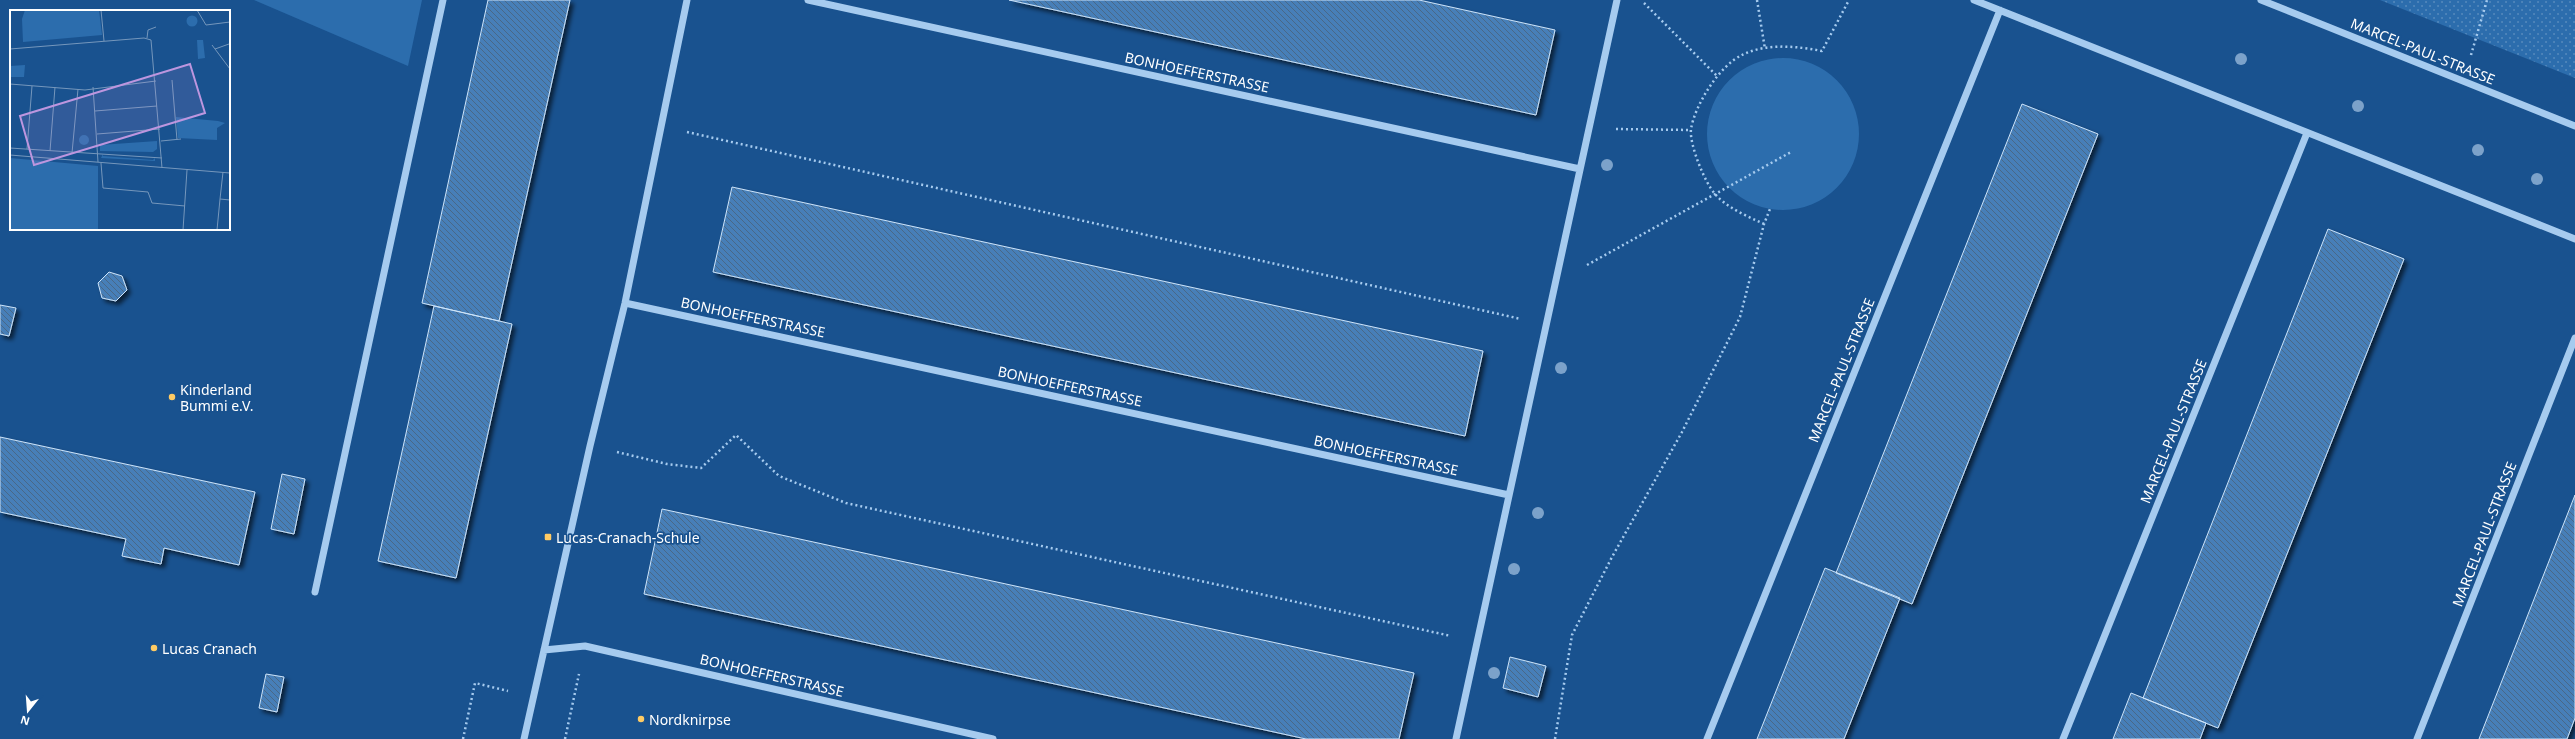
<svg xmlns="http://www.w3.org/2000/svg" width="2575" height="739" font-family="'Noto Sans',sans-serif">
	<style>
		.grass { fill: #2c6dad }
		.garden { fill: url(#garden-dots) }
		.building { fill: url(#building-back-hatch); stroke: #cde4fa; filter: url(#shadow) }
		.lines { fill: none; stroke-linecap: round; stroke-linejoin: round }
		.path { stroke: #a6cbef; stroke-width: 2.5; stroke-dasharray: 2 3; stroke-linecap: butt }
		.minor { stroke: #a6cbef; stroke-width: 7 }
		.tree { fill: #7ca2ca }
		.poi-dot { fill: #ffcb64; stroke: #19528f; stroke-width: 1.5 }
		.labels { text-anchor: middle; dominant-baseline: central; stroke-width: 3.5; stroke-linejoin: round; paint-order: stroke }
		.street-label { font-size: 14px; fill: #fff; stroke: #19528f }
		.poi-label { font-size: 14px; fill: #fff; stroke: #19528f; text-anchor: start }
		.inset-road { fill: none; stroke: #7597bc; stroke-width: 1 }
		.view { fill: #bd96df; fill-opacity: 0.15; stroke: #bd96df; stroke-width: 2 }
		.inset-edge { fill: none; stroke: #fff; stroke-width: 2 }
	</style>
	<defs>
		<pattern id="garden-dots" width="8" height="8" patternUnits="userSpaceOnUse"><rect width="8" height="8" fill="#2c6dad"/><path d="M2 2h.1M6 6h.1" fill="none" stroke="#568abd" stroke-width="1.8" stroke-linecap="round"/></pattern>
		<pattern id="building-back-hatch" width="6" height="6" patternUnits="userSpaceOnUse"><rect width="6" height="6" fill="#467fb8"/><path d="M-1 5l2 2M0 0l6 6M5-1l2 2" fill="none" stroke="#496887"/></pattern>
		<filter id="shadow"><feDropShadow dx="3.5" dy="3.5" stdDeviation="2" flood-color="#0009"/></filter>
	</defs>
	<rect width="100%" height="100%" fill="#19528f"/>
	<!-- grass -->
	<path class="grass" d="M254 0H422L408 66Z
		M1707 134a76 76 0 1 1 152 0a76 76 0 1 1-152 0Z"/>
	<!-- garden -->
	<path class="garden" d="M2380 0H2575V78Z"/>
	<!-- building -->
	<path class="building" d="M488 0H570L499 321 422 303Z
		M1009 0H1419L1555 30 1536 115Z
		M2022 104 2098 134 1912 604 1836 573Z
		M732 187 1483 351 1465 436 713 272Z
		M2328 229 2404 259 2218 728 2143 698Z
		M109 272 122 276 127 290 116 301 102 298 98 283Z
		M0 305 16 308 9 336 0 334Z
		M434 306 512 324 456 578 378 561Z
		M0 437 255 492 239 565 164 548 161 564 122 556 126 539 0 512Z
		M282 474 305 479 294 534 271 529Z
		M2575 495V718L2567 739H2479Z
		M662 509 1414 673 1399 739H1306L644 594Z
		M1825 568 1900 598 1844 739H1757Z
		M1510 657 1546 666 1538 697 1503 688Z
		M266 674 284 677 277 712 259 708Z
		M2131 693 2206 723 2200 739H2113Z"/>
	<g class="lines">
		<!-- path -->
		<path class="path" d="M1757 0 1765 49
			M1644 3 1717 76
			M2471 55 2487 0
			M1616 129 1691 130
			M687 132 1521 319
			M1764 224C1747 216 1727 208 1715 194 1705 183 1689 144 1691 129 1695 105 1719 66 1742 55 1766 43 1796 46 1822 51L1849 0
			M1587 265 1791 152
			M617 452 667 464 701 468 736 435 779 476 846 503 1451 636
			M463 739 475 683 508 691
			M565 739 579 674
			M1555 739 1572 635 1612 557 1682 432 1740 317 1764 224 1770 209"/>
		<!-- minor -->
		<path class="minor" d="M808 0 1580 169
			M1974 0 2575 239
			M2261 0 2575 126
			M625 303 1509 495
			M315 592 443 0
			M544 650 585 646 993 739
			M524 739 590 446 625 303 687 0
			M1456 739 1617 0
			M1707 739 2000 10
			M2063 739 2307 133
			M2417 739 2575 338"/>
	</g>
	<!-- trees -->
	<g class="tree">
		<circle cx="2241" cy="59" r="6"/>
		<circle cx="2358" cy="106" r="6"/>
		<circle cx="2478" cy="150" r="6"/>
		<circle cx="1607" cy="165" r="6"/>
		<circle cx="2537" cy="179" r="6"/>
		<circle cx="1561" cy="368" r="6"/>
		<circle cx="1538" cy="513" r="6"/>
		<circle cx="1514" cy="569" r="6"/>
		<circle cx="1494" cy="673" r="6"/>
	</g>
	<!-- markers -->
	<g class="poi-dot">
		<circle cx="172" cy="397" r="4"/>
		<rect x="544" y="533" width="8" height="8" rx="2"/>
		<circle cx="154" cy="648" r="4"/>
		<circle cx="641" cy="719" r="4"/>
	</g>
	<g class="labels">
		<!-- street labels -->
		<g class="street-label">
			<text transform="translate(2423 51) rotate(22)">MARCEL-PAUL-STRASSE</text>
			<text transform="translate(1197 72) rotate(12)">BONHOEFFERSTRASSE</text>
			<text transform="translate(753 317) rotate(12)">BONHOEFFERSTRASSE</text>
			<text transform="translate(1841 370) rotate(-68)">MARCEL-PAUL-STRASSE</text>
			<text transform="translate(1070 386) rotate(12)">BONHOEFFERSTRASSE</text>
			<text transform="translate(2173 431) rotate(-68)">MARCEL-PAUL-STRASSE</text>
			<text transform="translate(1386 455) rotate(12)">BONHOEFFERSTRASSE</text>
			<text transform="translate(2484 534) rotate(-69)">MARCEL-PAUL-STRASSE</text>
			<text transform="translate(772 675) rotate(13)">BONHOEFFERSTRASSE</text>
		</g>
		<!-- poi labels -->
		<g class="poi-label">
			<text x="180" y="389">Kinderland<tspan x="180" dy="16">Bummi e.V.</tspan></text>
			<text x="556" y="537">Lucas-Cranach-Schule</text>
			<text x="162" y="648">Lucas Cranach</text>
			<text x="649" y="719">Nordknirpse</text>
		</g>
	</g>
	<!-- overview -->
	<g transform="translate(10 10)">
		<rect width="220" height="220" fill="#19528f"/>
		<path d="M176.5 11a5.5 5.5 0 1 1 11 0a5.5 5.5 0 1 1-11 0ZM166 107 208 111 215 113 207 118V130L168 128ZM69 130a5 5 0 1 1 10 0a5 5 0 1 1-10 0ZM147 131V139L143 142 90 141V135ZM93 144V146L143 150 145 148V151L91 148Z" fill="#2c6dad"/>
		<path d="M15 0H89L92 25 13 32 12 9ZM15 55 14 67H0V56Z" fill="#2c6dad"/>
		<path d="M187 30H193L195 48 188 49ZM0 148 88 156V220H0Z" fill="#2c6dad"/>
		<path class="inset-road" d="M91 0 94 31M187 0 196 15 220 12M137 28 138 20 146 17M202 35 220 59M0 39 134 28 141 30 152 158M205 39 219 34M162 70 167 130M0 74 75 80 146 71M83 77 88 152M85 101 147 96M87 124 150 119M151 131 171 129M0 138 152 148M17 139 22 76M40 141 45 77M62 143 68 79M0 145 220 163M91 153 93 178 138 182 142 193 175 196M213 162 210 189 220 190M173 220 177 160M207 220 210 189"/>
		<path class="view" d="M180 54 195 103 24 155 10 106Z"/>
		<rect width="220" height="220" class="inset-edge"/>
	</g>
	<!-- north arrow -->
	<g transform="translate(28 711) rotate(197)" stroke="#19528f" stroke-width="3" paint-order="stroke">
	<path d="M0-3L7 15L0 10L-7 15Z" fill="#ffffff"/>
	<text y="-6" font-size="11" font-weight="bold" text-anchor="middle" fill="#ffffff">N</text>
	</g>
</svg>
